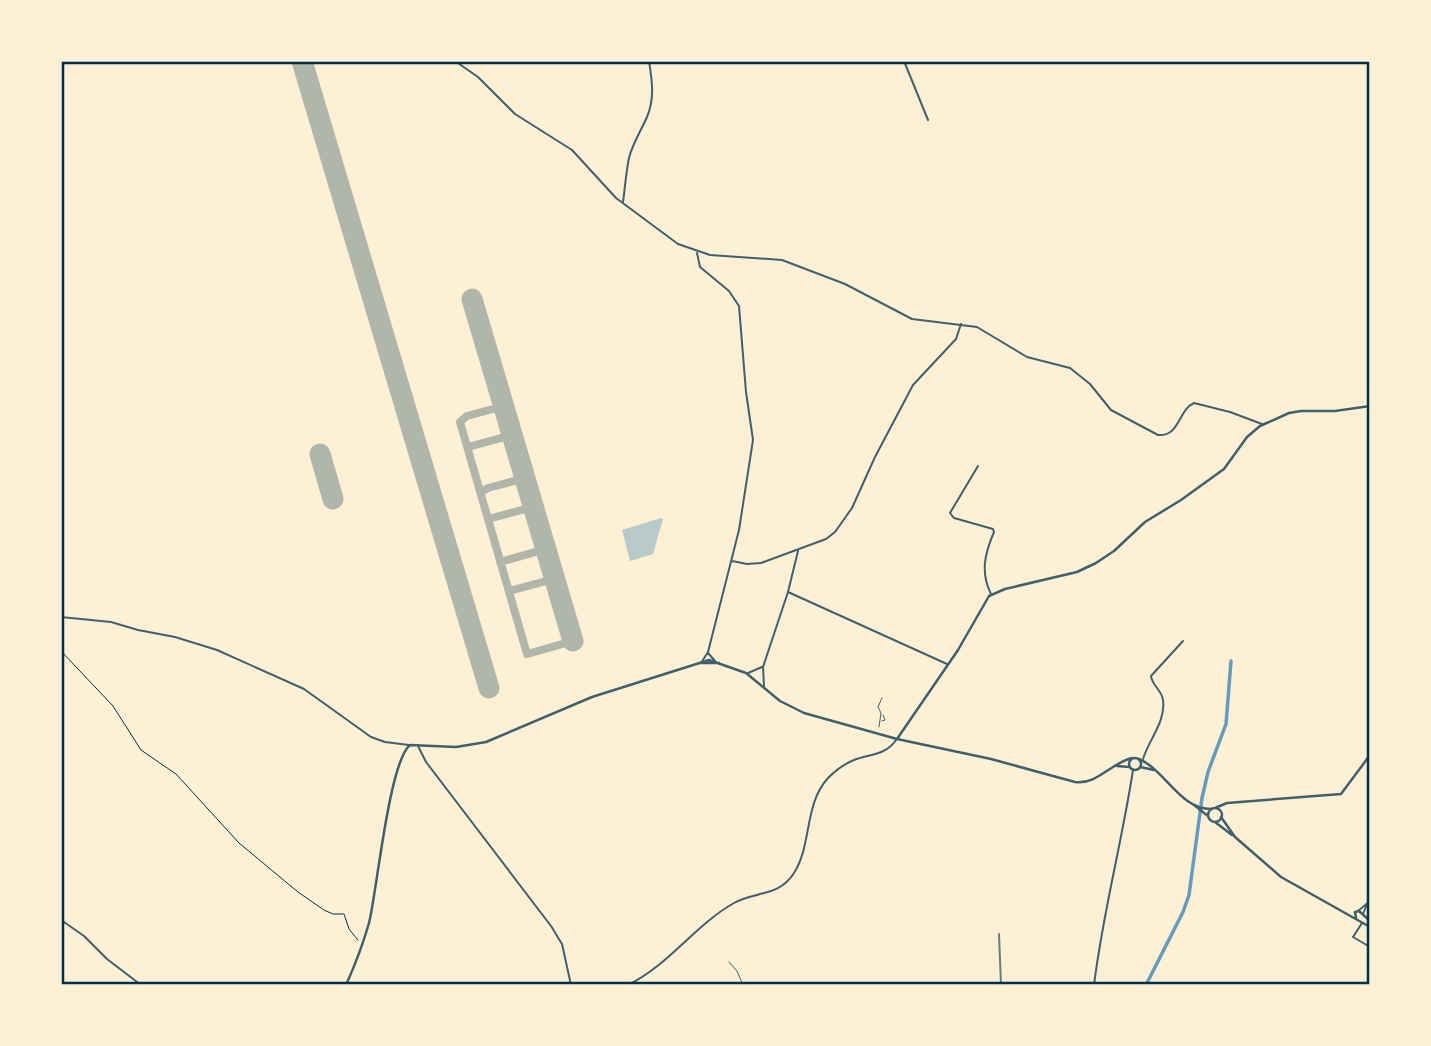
<svg xmlns="http://www.w3.org/2000/svg" width="1431" height="1046" font-family="'Zilla Slab',serif">
	<style>
		.green { fill: #b9caca }
		.lines { fill: none; stroke-linecap: round; stroke-linejoin: round }
		.canal { stroke: #669bbc; stroke-width: 3.5 }
		.taxiway { stroke: #b1b6ab; stroke-width: 8 }
		.runway { stroke: #b1b6ab; stroke-width: 21 }
		.path { stroke: #003049; stroke-width: 1 }
		.service { stroke: #3f606c; stroke-width: 1 }
		.pedestrian { stroke: #3f606c; stroke-width: 1 }
		.minor { stroke: #3f606c; stroke-width: 2 }
		.tertiary { stroke: #3f606c; stroke-width: 2.5 }
		.rail { stroke: #657d81; stroke-width: 2 }
		.neatline { fill: none; stroke: #003049; stroke-width: 2.5 }
	</style>
	<rect width="100%" height="100%" fill="#fdf0d5"/>
	<!-- green -->
	<path class="green" d="M661 518 663 519 653 554 630 561 622 530Z"/>
	<g class="lines">
		<!-- canal -->
		<path class="canal" d="M1146 985 1183 912 1189 895 1202 798 1208 772 1226 724 1231 661"/>
		<!-- taxiway -->
		<path class="taxiway" d="M504 406 467 416 460 422 527 654 573 641
			M468 447 512 435
			M481 492 488 488 525 478
			M488 519 533 507
			M500 562 546 549
			M509 591 554 579"/>
		<!-- runway -->
		<path class="runway" d="M302 61 489 688
			M472 299 573 641
			M320 454 333 499"/>
		<!-- path -->
		<path class="path" d="M61 651 113 706 141 750 176 774 239 843 298 892 324 910 333 914H344L349 929 358 940"/>
		<!-- service -->
		<path class="service" d="M729 962 737 971 743 985"/>
		<!-- pedestrian -->
		<path class="pedestrian" d="M882 721 885 720 883 715
			M879 727 881 713 878 707 882 698"/>
		<!-- minor -->
		<path class="minor" d="M455 61 478 77 515 114 572 150 616 198 678 244 710 255 782 260 845 284 912 319 977 327 1027 357 1070 368 1090 384 1111 410 1158 435C1180 437 1178 410 1194 403L1230 412 1262 424
			M904 61 928 120
			M623 202C625 188 626 172 629 158 633 142 641 131 647 117 655 98 652 80 649 61
			M697 253 700 267 729 291 739 306 746 392 753 440 739 530 708 652 701 663
			M978 466 950 513 954 518 993 529 994 532C985 553 980 572 991 594
			M732 561 747 564 761 563 826 539 835 532 852 508 875 457 913 385 956 339 961 324
			M788 592 947 664
			M61 617 111 622 138 630 175 637 217 650 304 689 371 737 385 742 409 745
			M708 653 715 661
			M748 673 762 667
			M764 686 763 667 788 592 798 551
			M418 746 426 762 551 926 562 944 571 985
			M1143 759C1149 739 1166 722 1163 700 1162 690 1152 686 1151 676L1183 641
			M1358 911 1370 901
			M1363 914 1367 904
			M61 920 84 936 107 959 141 985
			M1362 923 1353 937 1370 947
			M628 985C669 965 695 925 734 903 755 891 779 897 794 873 812 845 804 804 828 778 835 771 844 764 854 760 870 754 886 755 896 740
			M1094 985C1103 912 1122 842 1133 770"/>
		<!-- tertiary -->
		<path class="tertiary" d="M701 663H719
			M897 739 958 650 989 596 1005 589 1077 572 1096 563 1114 551 1145 522 1181 500 1224 469 1247 437 1260 426 1289 413 1301 411H1335L1370 406
			M1129 764a6 6 0 1 1 12 0a6 6 0 1 1-12 0Z
			M1139 759C1165 770 1180 809 1211 809
			M1117 766 1129 767
			M1140 767 1154 770
			M1194 805 1208 816
			M1215 808 1227 803 1341 794 1370 755
			M1208 815a7 7 0 1 1 14 0a7 7 0 1 1-14 0Z
			M1221 817 1235 837 1281 877 1370 927
			M1215 822 1232 835
			M1356 918 1355 912 1359 911 1370 921
			M346 985C355 965 363 944 369 923 377 891 389 762 410 745L456 747 486 742 592 697 709 660 746 673 780 701 804 713 897 739 991 759 1075 782C1097 785 1111 763 1132 758"/>
		<!-- rail -->
		<path class="rail" d="M999 934 1001 985"/>
	</g>
	<!-- border -->
	<rect width="1431" height="1046" fill="none" stroke="#fdf0d5" stroke-width="126"/>
	<rect x="63" y="63" width="1305" height="920" class="neatline"/>
</svg>
